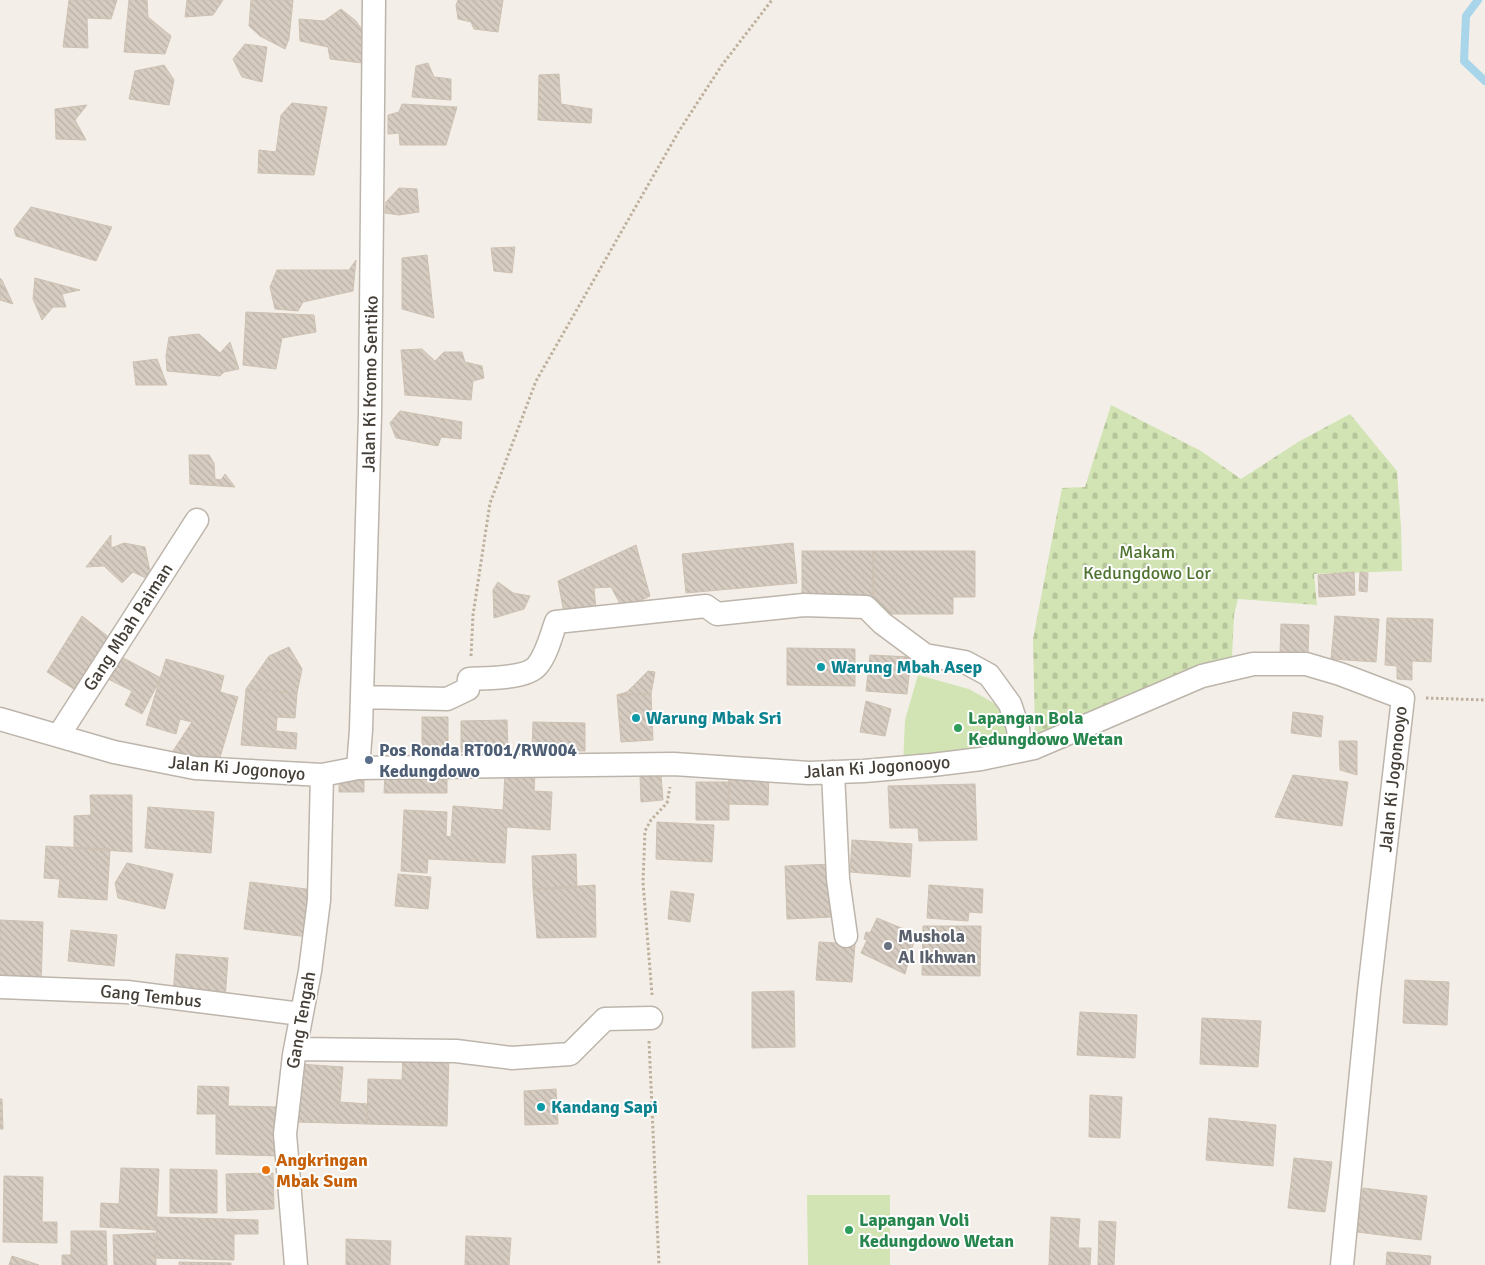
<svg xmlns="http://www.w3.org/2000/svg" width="1485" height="1265" font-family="Signika,sans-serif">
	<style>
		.cemetery { fill: url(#cemetery-stones) }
		.garden { fill: #d2e4b4 }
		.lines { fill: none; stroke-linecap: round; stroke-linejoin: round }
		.stream { stroke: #a9d5eb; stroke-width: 8 }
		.building { fill: url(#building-back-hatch); stroke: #cec1b2 }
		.minor-casing { stroke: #bdb5ab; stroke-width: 25 }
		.path { stroke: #beb09d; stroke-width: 3; stroke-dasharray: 2.5 2.5; stroke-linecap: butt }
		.minor { stroke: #fff; stroke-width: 22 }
		.culture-dot { fill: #0f9aa8; stroke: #fff; stroke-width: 2 }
		.leisure-dot { fill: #2e9e5b; stroke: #fff; stroke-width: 2 }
		.service-dot { fill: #5c6f8a; stroke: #fff; stroke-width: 2 }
		.worship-dot { fill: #6b7280; stroke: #fff; stroke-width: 2 }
		.food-dot { fill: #e8710a; stroke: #fff; stroke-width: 2 }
		.labels { text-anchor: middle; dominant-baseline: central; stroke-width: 4; stroke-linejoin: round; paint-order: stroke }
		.street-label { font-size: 18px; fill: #453f37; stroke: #fff }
		.park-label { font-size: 18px; fill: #4e732f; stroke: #fff }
		.culture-label { font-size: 18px; font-weight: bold; fill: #0d838f; stroke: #fff; text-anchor: start }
		.leisure-label { font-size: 18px; font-weight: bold; fill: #27864d; stroke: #fff; text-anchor: start }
		.service-label { font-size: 18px; font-weight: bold; fill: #4e5e75; stroke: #fff; text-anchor: start }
		.worship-label { font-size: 18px; font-weight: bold; fill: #5b616d; stroke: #fff; text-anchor: start }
		.food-label { font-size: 18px; font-weight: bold; fill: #c56008; stroke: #fff; text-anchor: start }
	</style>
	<defs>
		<pattern id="cemetery-stones" width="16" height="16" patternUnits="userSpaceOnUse" patternTransform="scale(1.25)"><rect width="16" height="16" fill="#d2e4b4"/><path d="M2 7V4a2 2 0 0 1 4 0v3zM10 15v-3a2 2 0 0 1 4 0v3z" fill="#b6c59b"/></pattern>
		<pattern id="building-back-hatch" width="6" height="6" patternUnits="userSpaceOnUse" patternTransform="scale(1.25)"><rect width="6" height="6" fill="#d6ccc1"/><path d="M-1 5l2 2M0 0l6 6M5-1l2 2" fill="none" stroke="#b9b0a6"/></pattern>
	</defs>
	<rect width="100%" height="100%" fill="#f3efe8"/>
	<!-- cemetery -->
	<path class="cemetery" d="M1111 405 1201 451 1241 479 1298 442 1350 414 1397 471 1401 527 1402 571 1314 574 1317 605 1238 599 1234 615 1232 658 1192 668 1127 703 1035 734 1033 639 1062 488 1085 487Z"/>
	<!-- garden -->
	<path class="garden" d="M918 675 969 689 999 706 1015 746 903 765 905 720Z
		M807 1195H890V1265H808Z"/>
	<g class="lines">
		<!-- stream -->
		<path class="stream" d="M1478 0 1466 16 1464 61 1485 81"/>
	</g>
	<!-- building -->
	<path class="building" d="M69 0H117L111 19 87 18 88 48 63 47Z
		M129 0H147L148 17 171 36 165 54 124 52Z
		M187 0H223L213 15 185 17Z
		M251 0H293L289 39 285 49 260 36 249 26Z
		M458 0H503L498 32 474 29 471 22 458 19 456 5Z
		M341 9 356 21 365 34 370 64 330 59 328 47 300 41 299 19 324 21Z
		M245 44 267 47 262 82 242 77 233 59Z
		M428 63 434 77 451 79V100L412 97 416 66Z
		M164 65 174 80 169 105 129 99 135 71Z
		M559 74 561 104 592 109 591 123 538 120 539 75Z
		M292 103 327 107 314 175 258 173 259 150 276 152 281 115Z
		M402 104 457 107 446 145H400L399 133 388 134V115L399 112Z
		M87 105 75 120 86 140 56 139 55 109Z
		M399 188 417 189 419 212 399 215 385 213 386 202Z
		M31 207 112 227 96 261 16 236 14 229Z
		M515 247 512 273 494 271 491 248Z
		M427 255 434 318 402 309V258Z
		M356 260 353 291 303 302 298 311 275 309 270 287 277 270H349Z
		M0 278 2 280 13 304 0 300Z
		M35 278 80 290 62 294 66 307H53L42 320 33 299Z
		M246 312 314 315 316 332 282 338 276 369 243 365Z
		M199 334 220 353 230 342 239 369 224 372 220 376 167 371 166 356 169 337Z
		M422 349 435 361 444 352H462L465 362 482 366 484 378 473 381 471 400 405 395 401 350Z
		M157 359 167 385H136L133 362Z
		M400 411 462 422 461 439 441 437 438 446 396 438 390 423Z
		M189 455H209L214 463 215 479 221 480 225 474 235 487 190 484Z
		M111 535V548L124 543 145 547 152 581 133 572 122 583 104 566 86 567Z
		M793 543 797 583 686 593 682 554Z
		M636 545 650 596 623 609 611 587 594 588 596 609 565 618 558 581Z
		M802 551H873V599H802Z
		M873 551H975V597H953V614H874Z
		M1354 572 1355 595 1319 597 1318 575Z
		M1360 572 1368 573 1367 592 1359 591Z
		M498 582 513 593 530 596 524 609 494 618 493 590Z
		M82 616 115 642 80 693 47 672Z
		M1335 616 1379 619 1376 662 1331 659Z
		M1387 618 1433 619 1431 662 1412 661V680L1397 679V666L1385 665Z
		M1281 624 1309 625 1308 655 1280 654Z
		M289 647 302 669 297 693 246 689 269 656Z
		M787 648 855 649V686L787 685Z
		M116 654 161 678 142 714 125 705 132 691 104 677Z
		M870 655 911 657 907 694 866 691Z
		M166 659 224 676 220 692 238 697 218 764 173 751 192 722 180 719 176 734 146 725Z
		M648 671 655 672 651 694 617 695 627 692Z
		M246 689 297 693 295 718 277 717 276 731 297 733 296 749 241 745Z
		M651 694 653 740 621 742 617 695Z
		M866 701 891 709 885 736 860 732Z
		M1293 712 1323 716 1321 737 1291 733Z
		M422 717H448V758H422Z
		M507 720 508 752H461V721Z
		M533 722 585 723V751L532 750Z
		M1339 741H1357V775L1340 770Z
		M505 772 535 774 534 791 552 792 550 830 507 827 505 863 428 859 427 873 401 871 404 810 447 812 446 836 451 837 453 806 503 810Z
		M385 774 447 775V793H384Z
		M729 774 769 776 768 805 728 804Z
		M661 775 663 800 641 802 640 776Z
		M1293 775 1348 782 1342 826 1275 817Z
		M339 777H364V792H339Z
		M696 782H729V820H696Z
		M975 784 977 840 919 841 918 828H890L888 786Z
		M90 795H132V852L74 848V816L91 815Z
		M148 807 214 812 211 853 145 848Z
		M657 822 714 825 712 862 656 859Z
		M852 840 912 844 910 877 850 872Z
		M46 846 110 849 107 900 58 897 60 879 44 878Z
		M576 854 577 888 533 889 532 856Z
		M127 863 173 874 165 909 118 898 115 883Z
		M832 864 834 917 787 919 785 866Z
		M398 874 431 877 428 909 395 906Z
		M250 882 314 890 308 937 244 929Z
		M595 885 596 937 537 938 533 889Z
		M929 885 983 889 982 913 969 912 968 921 927 918Z
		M671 891 694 894 690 922 668 919Z
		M877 918 916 934 905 974 861 953 867 940 864 939 866 932 870 933Z
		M0 920 43 922 41 985 0 983Z
		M923 926H981L980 976 922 975Z
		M71 930 117 935 114 966 68 961Z
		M819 942 855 944 852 982 816 980Z
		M176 954 228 958 225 1000 173 996Z
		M1405 980 1449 982 1447 1025 1403 1023Z
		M794 991 795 1047 752 1048V992Z
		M1080 1012 1137 1015 1135 1058 1077 1055Z
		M1202 1018 1261 1021 1258 1067 1200 1064Z
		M403 1053 449 1054 447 1126 367 1124 368 1079 402 1080Z
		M299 1064 343 1067 340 1102 368 1104 367 1124 295 1122Z
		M198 1086 229 1087 228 1106 279 1107 278 1156 216 1154V1114H197Z
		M556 1089 558 1124 525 1125 524 1091Z
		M1090 1095 1122 1097 1120 1138 1089 1137Z
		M0 1099H2L3 1129H0Z
		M1209 1118 1276 1125 1273 1166 1206 1160Z
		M1294 1158 1332 1162 1325 1212 1288 1208Z
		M121 1168 159 1169 156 1230 100 1227 101 1203 119 1204Z
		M170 1169 217 1170V1213H170Z
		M273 1173 274 1209 227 1211 226 1174Z
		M4 1176 43 1177 42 1222H57V1243L3 1242Z
		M1363 1188 1427 1196 1421 1240 1357 1232Z
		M157 1217 258 1220V1234H234V1260L155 1258Z
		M1051 1217 1080 1219 1078 1248H1091L1090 1265H1049Z
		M1099 1221 1116 1222 1114 1265H1098Z
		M71 1231H106L107 1265H62V1255H71Z
		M155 1233 156 1265H114L113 1235Z
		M466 1236 511 1238 509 1265H465Z
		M346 1239 391 1241 390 1265H346Z
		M1387 1252 1431 1256 1430 1265H1386Z
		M12 1256 39 1265H9Z
		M179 1262 231 1263V1265H179Z"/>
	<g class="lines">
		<defs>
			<path id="minor" d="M362 697 447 699 468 689 469 679C486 678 526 679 537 666 547 654 551 636 556 622L706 606 717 614 804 605 866 607 882 623 925 655 965 662 989 675 1010 704 1018 728 1020 751
				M0 719 114 752 195 768 322 775 358 768 674 764 809 773 864 771 932 765 981 759 1034 748 1202 676 1253 664H1306L1340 674 1403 698 1369 991 1342 1265
				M59 735 197 520
				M358 768 361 730 370 415 374 0
				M833 772 838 879 846 936
				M0 987 127 992 301 1014
				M295 1049 456 1051 512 1058 570 1054 605 1019 651 1018
				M296 1265 285 1134 294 1055 310 971 319 900 322 775"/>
		</defs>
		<!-- minor casing -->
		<use href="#minor" class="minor-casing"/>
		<!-- path -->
		<path class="path" d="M471 656 473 615 490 503 536 381 679 131 722 65 772 0
			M1426 698 1485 700
			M652 995 643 882 645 831 651 820 667 803 670 787
			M649 1041 659 1265"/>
		<!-- minor -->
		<use href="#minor" class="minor"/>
	</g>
	<!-- markers -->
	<g class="culture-dot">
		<circle cx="821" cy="667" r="5"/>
		<circle cx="636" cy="718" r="5"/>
		<circle cx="541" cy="1107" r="5"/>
	</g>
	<g class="leisure-dot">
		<circle cx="958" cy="728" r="5"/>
		<circle cx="849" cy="1230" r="5"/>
	</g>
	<circle class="service-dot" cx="369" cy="760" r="5"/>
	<circle class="worship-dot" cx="888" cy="946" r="5"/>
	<circle class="food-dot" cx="266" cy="1170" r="5"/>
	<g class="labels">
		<!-- street labels -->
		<g class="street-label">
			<text transform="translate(370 384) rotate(-89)">Jalan Ki Kromo Sentiko</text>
			<text transform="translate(128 627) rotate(-57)">Gang Mbah Paiman</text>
			<text transform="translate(877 767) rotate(-4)">Jalan Ki Jogonooyo</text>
			<text transform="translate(237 768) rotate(5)">Jalan Ki Jogonoyo</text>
			<text transform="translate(1393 779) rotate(-84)">Jalan Ki Jogonooyo</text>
			<text transform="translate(151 996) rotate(6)">Gang Tembus</text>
			<text transform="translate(301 1020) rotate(-80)">Gang Tengah</text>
		</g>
		<!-- park labels -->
		<g class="park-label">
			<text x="1147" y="552">Makam<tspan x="1147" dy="21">Kedungdowo Lor</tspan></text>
		</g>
		<!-- culture labels -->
		<g class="culture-label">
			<text x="831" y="667">Warung Mbah Asep</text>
			<text x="646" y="718">Warung Mbak Sri</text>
			<text x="551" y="1107">Kandang Sapi</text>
		</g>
		<!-- leisure labels -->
		<g class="leisure-label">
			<text x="968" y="718">Lapangan Bola<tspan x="968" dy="21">Kedungdowo Wetan</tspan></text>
			<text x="859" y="1220">Lapangan Voli<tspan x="859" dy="21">Kedungdowo Wetan</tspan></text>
		</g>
		<!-- service labels -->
		<g class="service-label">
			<text x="379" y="750">Pos Ronda RT001/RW004<tspan x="379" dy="21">Kedungdowo</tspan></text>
		</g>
		<!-- worship labels -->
		<g class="worship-label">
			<text x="898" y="936">Mushola<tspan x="898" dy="21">Al Ikhwan</tspan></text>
		</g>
		<!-- food labels -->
		<g class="food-label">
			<text x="276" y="1160">Angkringan<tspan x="276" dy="21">Mbak Sum</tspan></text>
		</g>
	</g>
</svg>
